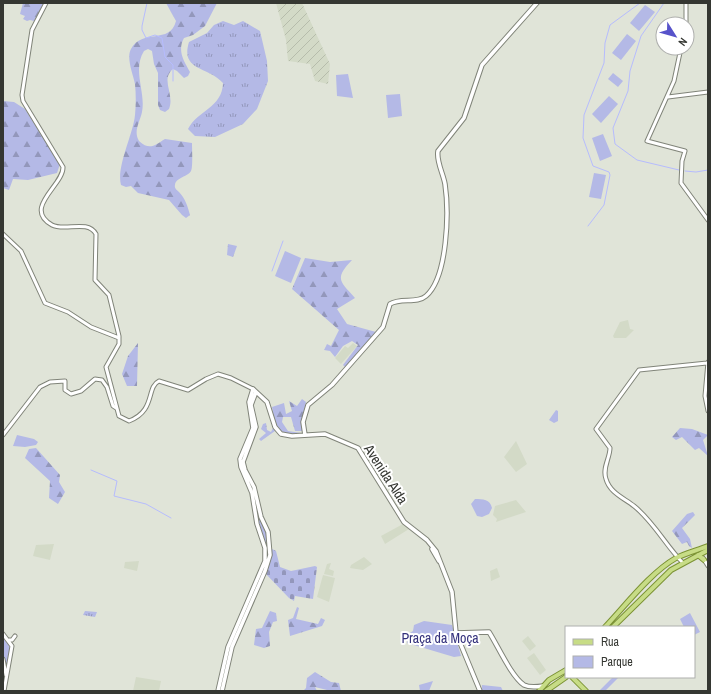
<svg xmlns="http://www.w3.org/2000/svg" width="711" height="694" font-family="'Archivo Narrow',sans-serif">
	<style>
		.built { fill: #d3dac7 }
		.industrial { fill: url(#industrial-furrows) }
		.grass { fill: url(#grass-tufts) }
		.forest { fill: url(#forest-firs) }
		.cemetery { fill: url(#cemetery-stones) }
		.green { fill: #b4b9e6 }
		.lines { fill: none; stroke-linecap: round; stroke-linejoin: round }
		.stream { stroke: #b6bcfe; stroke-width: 1 }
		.tertiary-casing { stroke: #808479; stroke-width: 5 }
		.secondary-casing { stroke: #808479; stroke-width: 5.5 }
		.primary-casing { stroke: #7c9335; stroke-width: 6 }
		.tertiary { stroke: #fff; stroke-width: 3 }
		.secondary { stroke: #fff; stroke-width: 3.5 }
		.primary { stroke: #c7dc86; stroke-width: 4 }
		.labels { text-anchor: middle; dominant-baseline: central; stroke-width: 4; stroke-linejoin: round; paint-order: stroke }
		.street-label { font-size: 14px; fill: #353732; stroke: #fff }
		.park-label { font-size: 14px; fill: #34317c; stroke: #fff }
	</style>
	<defs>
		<pattern id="industrial-furrows" width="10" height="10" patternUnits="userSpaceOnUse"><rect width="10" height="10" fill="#d3dac7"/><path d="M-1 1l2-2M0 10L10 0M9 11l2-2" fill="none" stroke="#b6bcab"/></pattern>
		<pattern id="grass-tufts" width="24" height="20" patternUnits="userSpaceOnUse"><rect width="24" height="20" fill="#b4b9e6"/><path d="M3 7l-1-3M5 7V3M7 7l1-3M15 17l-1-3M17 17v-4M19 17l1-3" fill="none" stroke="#9397bb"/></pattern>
		<pattern id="forest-firs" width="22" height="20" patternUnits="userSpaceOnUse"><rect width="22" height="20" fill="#b4b9e6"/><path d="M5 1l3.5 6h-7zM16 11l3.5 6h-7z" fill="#9397bb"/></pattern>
		<pattern id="cemetery-stones" width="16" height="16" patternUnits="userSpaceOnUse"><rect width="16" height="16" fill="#b4b9e6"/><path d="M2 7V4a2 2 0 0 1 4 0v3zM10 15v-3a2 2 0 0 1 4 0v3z" fill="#9397bb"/></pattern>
	</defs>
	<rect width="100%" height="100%" fill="#e0e4d8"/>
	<!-- built -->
	<path class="built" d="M628 320 630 329 634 330 626 338H614L613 336 620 322Z
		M353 343 357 346 341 364 335 358 345 346 348 348Z
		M516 441 527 464 516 472 504 457Z
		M516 500 526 512 496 522 497 519 493 515 495 506Z
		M403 524 409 529 385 544 381 536Z
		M54 544 50 560 33 556 36 545Z
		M364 557 372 564 363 570 350 568 351 565Z
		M139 561 137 571 124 568 125 562Z
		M331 563 329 569 334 571 333 576 324 574 327 564Z
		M497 568 500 577 491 581 490 571Z
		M323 575 335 578 329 602 317 597Z
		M528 636 536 646 530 651 522 641Z
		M534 653 546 670 540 675 527 658Z
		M136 677 161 681 159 691H133Z"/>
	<!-- industrial -->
	<path class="industrial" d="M276 3H302L330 64 328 84 315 81 310 64 288 61 286 40Z"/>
	<!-- grass -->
	<path class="grass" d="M223 21 234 25 243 21 260 31 267 61 268 81 257 109 243 124 215 137 195 136 188 129C198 110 222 108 223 83 208 66 180 71 189 42L207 33 214 25Z
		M85 611 97 612 95 617 83 615Z
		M433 681 429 691H420L419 685Z"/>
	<!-- forest -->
	<path class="forest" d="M23 3H44L34 21 30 20 27 21 23 19 25 16 20 14Z
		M166 3H217L205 26 193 35 184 38C177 51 184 61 190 72L188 76 184 78 177 71 173 69C160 80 175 94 169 109L165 112 160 110 158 105V73L154 64 152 51 148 49 144 51C132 70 146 92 142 112 140 122 133 131 139 141 150 151 155 145 165 139L192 143C192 149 193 167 191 171 188 177 176 177 175 185 174 188 177 190 179 192 185 198 188 207 190 215L186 218 182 215 169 200 138 193 131 186 126 187 121 185C116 167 133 135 135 115 136 105 136 94 135 84 133 74 126 58 131 49 142 28 170 45 176 21Z
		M3 101 14 102 25 109 60 164 57 173 28 180 13 179 9 190 3 188Z
		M228 244 237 246 233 257 227 255Z
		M305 258 330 262 352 260C334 279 340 281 355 298L337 309 347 324 376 332 345 367 343 365 358 345 352 341 343 346 335 357 330 351 324 350 327 344 331 346 339 330 292 289Z
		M138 343 137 386H127L122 374 128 356Z
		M302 399 306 402 301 424 303 431H295L291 417H283L282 422 288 431 301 433C298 435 294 435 289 434 275 431 274 419 272 407L284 403 286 414 292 411 289 401 297 406Z
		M266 423 267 430 271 432 273 428 275 431 261 441 259 439 266 433 261 429 263 424Z
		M680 428 692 429 708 435 703 440 708 456 699 448 695 450 682 437 676 440 672 437Z
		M36 448 60 475 59 482 65 492 58 504 49 498 50 481 25 458 29 449Z
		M693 512 695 515 682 528 690 539 692 548 689 546 687 542 682 544 672 531 687 514Z
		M258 515 267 531 269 553H266C266 540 257 529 258 515Z
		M297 607 299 608 296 619 318 624 321 618 325 620 322 626 290 636 288 620 293 618Z
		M270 611 276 613 277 621 273 622 269 632 270 646 264 648 254 645 256 629 262 628Z
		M315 672 331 682 339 683 341 691H331L315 687 317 691H303L306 688 307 678Z
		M613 677H619L605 691H599Z"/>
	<!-- cemetery -->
	<path class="cemetery" d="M272 549 276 551 280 567 291 571 315 566 317 567 313 599 295 596 294 601 289 598 265 573Z"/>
	<!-- green -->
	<path class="green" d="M645 5 655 12 639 31 630 23Z
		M627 34 636 41 621 60 612 53Z
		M613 73 623 81 618 87 608 79Z
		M348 74 353 98 337 96 336 75Z
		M400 94 402 116 388 118 386 95Z
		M609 96 618 104 601 123 592 114Z
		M603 134 612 156 600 161 592 138Z
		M594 173 606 175 601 199 589 197Z
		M285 251 301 258 291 283 275 276Z
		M556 410 558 411V421L554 423 549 420Z
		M17 435 34 439 38 442 36 445 25 447 13 446Z
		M475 499C483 499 490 499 492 508L489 514 482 517 477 516 471 504Z
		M690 613 700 632 694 635V627H684L680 619Z
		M424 621 452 625 461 656 454 657 407 643 410 633 413 631 414 625Z
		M3 637 10 645 7 673 3 652Z
		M482 685 501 687 503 691H482Z"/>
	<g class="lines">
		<!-- stream -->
		<path class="stream" d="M147 3 142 26V30L146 38 155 35 162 38 165 57 173 65V81
			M664 3 641 36 630 71 628 91 613 128 615 144 637 160 679 170
			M685 171 696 172 708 170
			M588 226 604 205 610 175 609 172 593 166 583 138 584 115 604 63 605 43 610 25 640 3
			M272 271 283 241
			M91 470 117 481 114 496 146 504 171 518"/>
		<defs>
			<path id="tertiary" d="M46 3 32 30 22 95 23 101 63 167C64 185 22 208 52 225 65 232 87 219 96 234L95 280 109 295 119 336V344L106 367 119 416 129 421C156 411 146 387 159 381L188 390 206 379 218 374 231 378 253 389
				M686 3V24
				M681 48 674 81 647 141 685 151 682 161 681 183 708 220
				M668 97 708 92
				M3 234 21 251 45 303 68 312 91 327 119 338
				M708 362 705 396 708 411
				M3 435 40 387 50 382 65 381V390L71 394 81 391 95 379 102 380 107 387 113 406 116 408
				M703 558 708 566
				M683 563C666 546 654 522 634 506 624 498 610 493 606 479 602 468 610 458 610 448L596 429 639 370 707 363
				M3 634 12 646 4 691
				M9 640H12L15 636
				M3 659 6 675"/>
			<path id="secondary" d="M305 435 303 422 308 405 332 385 383 327 390 304C400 297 417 304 426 296 448 277 449 211 445 184 443 173 436 161 438 151L464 118 482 65 537 3
				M432 549 439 561
				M456 633 489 632C498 646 511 676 524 685 530 688 537 687 543 686
				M218 691 228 647 265 561V548L257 524 252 493 241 467 240 459 253 428 249 402 253 389 267 402 275 427 281 434 292 436 325 434 358 448 404 522 427 540 436 551 452 592 456 633 480 691
				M222 691 232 647 265 571 270 555 268 532 261 517 254 487 245 470 243 462 256 427 251 405 256 392"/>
			<path id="primary" d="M698 555 704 560
				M605 627C625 606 651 572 676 558 686 553 698 550 708 546
				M613 627 671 570 708 550
				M572 677 586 691
				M539 691 549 680 566 670
				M546 691 566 677"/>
		</defs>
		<!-- tertiary casing -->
		<use href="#tertiary" class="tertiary-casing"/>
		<!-- secondary casing -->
		<use href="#secondary" class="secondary-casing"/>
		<!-- primary casing -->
		<use href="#primary" class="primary-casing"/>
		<!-- tertiary -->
		<use href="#tertiary" class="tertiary"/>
		<!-- secondary -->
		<use href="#secondary" class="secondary"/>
		<!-- primary -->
		<use href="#primary" class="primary"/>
	</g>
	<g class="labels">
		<!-- street labels -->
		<g class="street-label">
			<text transform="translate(386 474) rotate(57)">Avenida Alda</text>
		</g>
		<!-- park labels -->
		<g class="park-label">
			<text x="440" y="638">Praça da Moça</text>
		</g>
	</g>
	<!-- border -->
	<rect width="711" height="694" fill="none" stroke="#353732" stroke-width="8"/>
	<!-- legend -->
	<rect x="565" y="626" width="130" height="52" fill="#ffffff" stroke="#aeafad"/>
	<rect x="573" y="639" width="20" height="6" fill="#c7dc86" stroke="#aeafad"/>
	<text x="601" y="646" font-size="12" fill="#353732">Rua</text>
	<rect x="573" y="656" width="20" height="12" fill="#b4b9e6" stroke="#aeafad"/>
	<text x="601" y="666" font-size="12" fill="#353732">Parque</text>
	<!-- north arrow -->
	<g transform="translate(675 36) rotate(127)"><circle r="19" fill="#ffffff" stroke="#aeafad"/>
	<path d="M0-3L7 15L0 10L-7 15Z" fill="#5753ca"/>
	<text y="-6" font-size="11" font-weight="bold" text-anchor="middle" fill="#353732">N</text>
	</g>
</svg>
